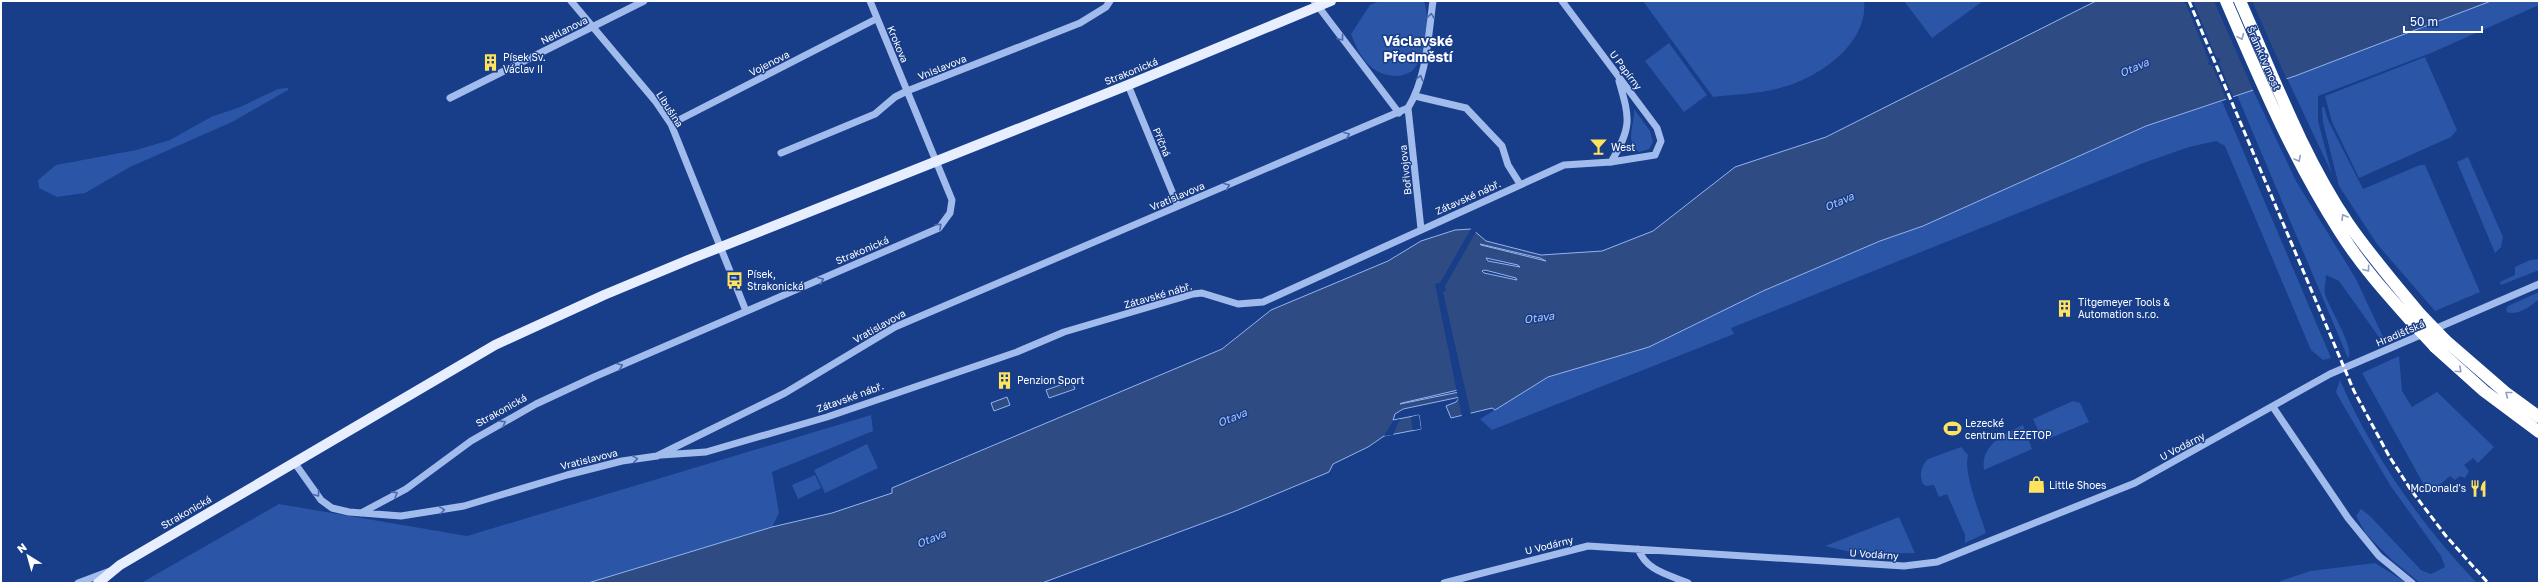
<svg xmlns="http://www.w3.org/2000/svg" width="2540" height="584" font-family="'Golos Text',sans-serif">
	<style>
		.green { fill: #2b55a7 }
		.water { fill: #2f4b83; stroke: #94b4f0; fill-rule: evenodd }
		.pier { fill: #183d89 }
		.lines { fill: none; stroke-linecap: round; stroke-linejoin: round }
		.minor { stroke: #a1bbed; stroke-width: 7 }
		.major { stroke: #e7eeff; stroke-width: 10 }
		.highway { stroke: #fff; stroke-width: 12 }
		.rail { stroke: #fff; stroke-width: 3; stroke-dasharray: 7 3; stroke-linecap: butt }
		.highway-bridge { stroke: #fff; stroke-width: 12 }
		.oneway { stroke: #4869ac }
		.oneway2 { stroke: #8c9ec4 }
		.labels { text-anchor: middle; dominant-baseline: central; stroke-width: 3; stroke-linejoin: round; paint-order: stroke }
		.street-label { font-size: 10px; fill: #fff; stroke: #183d89 }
		.poi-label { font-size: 10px; fill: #fff; stroke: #183d89; text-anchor: start }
		.water-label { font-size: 11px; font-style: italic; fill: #adc6f5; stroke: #183d89 }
		.district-label { font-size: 14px; font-weight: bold; fill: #fff; stroke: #183d89 }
	</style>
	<rect width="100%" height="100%" fill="#183d89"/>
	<!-- green -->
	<path class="green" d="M1380 1H1424C1430 19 1427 54 1414 69 1411 73 1402 76 1397 76 1371 76 1359 56 1351 34L1370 5Z
		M1643 1H1864C1869 44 1817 79 1780 88 1759 94 1735 94 1713 97Z
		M1904 1H1983L1932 38Z
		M2491 1H2539V5L2431 53 2318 96V121L2332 174 2287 78Z
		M1669 43 1707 95 1684 112 1645 61Z
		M2425 57 2457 130 2451 137 2359 178 2332 122 2325 96Z
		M288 88V90L232 122 130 167 85 193 57 197 39 188 38 180 56 165 136 150 170 140 211 117 240 107 278 89Z
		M2253 90 2296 181 2356 279 2384 339 2379 337 2339 281 2326 275C2326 281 2324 288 2325 294 2328 306 2356 350 2348 358L2237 95Z
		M2222 101 2331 358 2323 360 2311 350 2225 146 2216 141 2189 147 2146 162 1731 328 1734 334 1492 430 1480 419 1548 377 1649 347 1763 291 1880 241 1923 226 2146 126Z
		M2322 107H2324L2328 120 2363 189 2420 165H2425L2480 292 2435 311 2377 244 2339 186 2323 122Z
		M1634 109 1650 131 1653 142 1649 149 1639 152C1624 142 1635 125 1634 109Z
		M2468 157 2503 237 2501 247 2495 253 2457 162Z
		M2539 259V270L2501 285 2500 282 2515 275V267L2530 260Z
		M2539 292V299C2531 306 2518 316 2507 312L2506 309 2508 306Z
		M2399 356 2402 391 2412 407 2437 392 2494 447 2478 463 2473 458 2464 465 2469 471 2465 478 2460 476 2455 480 2450 476 2429 494 2362 373Z
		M2340 380C2372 454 2421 525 2477 583H2420L2392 560 2366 534 2356 516 2361 509 2370 516 2421 570 2431 574 2445 567 2441 556 2390 485 2342 403 2336 392Z
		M2073 401 2080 403 2089 422 2043 441 2033 419Z
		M871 415 873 431 772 472 779 513 772 527 588 583H141L279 504 467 536Z
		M2023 425 2032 449 1984 470C1980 445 2004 434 2023 425Z
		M867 444 878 468 825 493 814 470Z
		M1961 447 1968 455C1963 473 1980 513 1986 533L1965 543V535L1947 494 1939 497 1934 485 1926 486 1923 484C1919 475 1921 466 1928 459Z
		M815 475 821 488 798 499 792 485Z
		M1899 517 1915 553 1859 554 1825 546Z
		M2375 563 2407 583H2275L2310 571Z"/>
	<!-- water -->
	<path class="water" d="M2096 1H2491L2295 76 2146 126 1923 226 1880 241 1763 291 1649 347 1548 377 1495 410 1492 408 1451 418 1446 406 1456 402 1460 397 1403 409 1395 414 1393 420 1419 415 1421 429 1384 436 1368 447 1333 464 1329 472 1233 512 1042 583H588L772 527 832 513 892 493V488L1222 349 1271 310 1388 261 1421 241 1455 230 1472 229 1486 241 1541 255 1602 251 1653 231 1735 167 1826 137ZM1480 244 1540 258 1546 261 1481 245ZM1486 258 1518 265 1520 267 1488 261ZM1485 270 1516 278 1517 280 1484 273 1482 271ZM1458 390 1459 392 1400 404 1402 403Z
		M1072 381 1075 389 1049 398 1046 390Z
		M1007 397 1010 405 994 411 991 403Z"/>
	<!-- pier -->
	<path class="pier" d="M2193 1 2216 57 2221 59 2219 63 2234 99 2227 101 2212 66 2208 64 2209 61 2186 4 2181 1Z
		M2214 1H2252L2287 80 2254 92Z
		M1472 227 1477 230 1445 286 1446 291 1443 292 1471 415 1462 417 1435 284 1440 283Z
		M1419 415 1421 429 1413 430 1411 417Z
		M1400 419 1393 435 1384 436 1393 421Z"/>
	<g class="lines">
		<!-- minor -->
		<path class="minor" d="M571 1 656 102 671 124 746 311
			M1314 1 1399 113
			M1128 85 1178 206
			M1415 96 1466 108 1502 146 1508 165 1520 184
			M450 98 644 1
			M1408 108 1421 229
			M671 124 876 19
			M781 153 875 114 895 97 907 91 1080 23 1106 7 1110 1
			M1611 162C1632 127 1630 119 1619 81
			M2273 407 2348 518 2379 556 2412 583
			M661 455 706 452 827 417 1017 352 1064 332 1193 294 1202 293 1238 304 1263 302 1564 165 1611 162 1655 155 1661 141 1657 128 1562 1
			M294 462 321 500 332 508 349 512 401 516 464 506 567 475 622 461 657 456 785 393 895 327 1408 108C1427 77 1428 37 1433 1
			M361 513 406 489 471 441 536 404 594 377 939 228 950 213 952 200 870 1
			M1638 549C1647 571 1667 574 1688 583
			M78 583 110 571
			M1444 583 1588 546 1904 566 1937 562 2135 483 2330 374 2539 284"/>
		<!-- major -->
		<path class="major" d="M98 583 120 565 495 345 604 295 693 258 1128 85 1331 1"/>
		<!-- highway -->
		<path class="highway" d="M2226 1C2260 80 2293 159 2340 232 2360 264 2385 292 2410 320
			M2240 1C2273 75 2302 155 2348 223 2370 255 2395 284 2420 314
			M2445 340 2505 392 2539 417
			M2435 347 2484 391 2539 432"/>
		<!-- rail -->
		<path class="rail" d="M2189 1 2354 391 2389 456 2411 490 2446 536 2488 583"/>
		<!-- highway-bridge -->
		<path class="highway-bridge" d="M2420 314 2445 340
			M2410 320 2435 347"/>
	</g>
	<!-- one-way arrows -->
	<defs><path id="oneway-chevron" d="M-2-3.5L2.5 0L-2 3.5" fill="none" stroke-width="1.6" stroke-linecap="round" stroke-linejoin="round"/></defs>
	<g class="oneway">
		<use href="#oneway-chevron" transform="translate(1431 16) rotate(-82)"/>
		<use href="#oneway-chevron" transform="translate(1341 38) rotate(52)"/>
		<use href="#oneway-chevron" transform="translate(1420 78) rotate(-75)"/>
		<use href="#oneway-chevron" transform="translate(1347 135) rotate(-23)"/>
		<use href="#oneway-chevron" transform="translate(1227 186) rotate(-23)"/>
		<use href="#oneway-chevron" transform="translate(939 226) rotate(-43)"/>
		<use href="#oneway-chevron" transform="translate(821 280) rotate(-23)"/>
		<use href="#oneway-chevron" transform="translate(620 366) rotate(-23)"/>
		<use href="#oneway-chevron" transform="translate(503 423) rotate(-29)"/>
		<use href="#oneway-chevron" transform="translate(635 459) rotate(-9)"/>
		<use href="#oneway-chevron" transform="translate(317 494) rotate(54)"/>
		<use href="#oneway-chevron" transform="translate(395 494) rotate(-29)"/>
		<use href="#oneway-chevron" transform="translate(442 510) rotate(-9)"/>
	</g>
	<g class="oneway2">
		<use href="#oneway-chevron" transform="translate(2241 37) rotate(66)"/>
		<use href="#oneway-chevron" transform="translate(2298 159) rotate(62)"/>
		<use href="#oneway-chevron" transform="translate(2344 217) rotate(-121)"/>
		<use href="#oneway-chevron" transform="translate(2367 269) rotate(54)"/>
		<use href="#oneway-chevron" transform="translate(2459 370) rotate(43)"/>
		<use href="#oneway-chevron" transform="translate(2508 394) rotate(-142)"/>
	</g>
	<!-- icons -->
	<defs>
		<symbol id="building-bare" viewBox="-9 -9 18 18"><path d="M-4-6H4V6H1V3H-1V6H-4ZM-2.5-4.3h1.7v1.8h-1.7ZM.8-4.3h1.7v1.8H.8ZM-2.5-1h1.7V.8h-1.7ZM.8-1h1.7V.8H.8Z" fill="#ffe25d" stroke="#183d89" stroke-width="2.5" paint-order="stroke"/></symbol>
		<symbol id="bar-bare" viewBox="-9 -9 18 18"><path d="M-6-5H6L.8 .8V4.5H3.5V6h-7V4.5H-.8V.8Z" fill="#ffe25d" stroke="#183d89" stroke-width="2.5" paint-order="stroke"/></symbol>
		<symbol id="bus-bare" viewBox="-9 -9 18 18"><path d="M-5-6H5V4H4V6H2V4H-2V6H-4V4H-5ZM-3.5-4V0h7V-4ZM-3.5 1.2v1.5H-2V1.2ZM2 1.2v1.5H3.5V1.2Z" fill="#ffe25d" stroke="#183d89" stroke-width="2.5" paint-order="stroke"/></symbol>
		<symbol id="stadium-bare" viewBox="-9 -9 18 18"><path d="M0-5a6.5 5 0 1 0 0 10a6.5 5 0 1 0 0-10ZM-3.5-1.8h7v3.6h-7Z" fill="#ffe25d" stroke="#183d89" stroke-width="2.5" paint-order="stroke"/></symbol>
		<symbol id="shop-bare" viewBox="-9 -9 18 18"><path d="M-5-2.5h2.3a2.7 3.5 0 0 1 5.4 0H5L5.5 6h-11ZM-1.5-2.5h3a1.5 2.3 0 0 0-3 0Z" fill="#ffe25d" stroke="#183d89" stroke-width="2.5" paint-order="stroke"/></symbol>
		<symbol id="restaurant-bare" viewBox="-9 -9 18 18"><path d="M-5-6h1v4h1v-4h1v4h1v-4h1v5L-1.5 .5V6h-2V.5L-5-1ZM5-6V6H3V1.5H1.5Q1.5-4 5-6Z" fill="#ffe25d" stroke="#183d89" stroke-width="2.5" paint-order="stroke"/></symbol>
	</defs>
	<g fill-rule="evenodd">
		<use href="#building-bare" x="478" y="50" width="25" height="25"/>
		<use href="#bar-bare" x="1586" y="134" width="25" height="25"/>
		<use href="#bus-bare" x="722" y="268" width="25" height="25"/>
		<use href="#building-bare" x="2052" y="296" width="25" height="25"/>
		<use href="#building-bare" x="992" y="368" width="25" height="25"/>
		<use href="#stadium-bare" x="1940" y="416" width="25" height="25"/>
		<use href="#shop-bare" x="2024" y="472" width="25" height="25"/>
		<use href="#restaurant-bare" x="2466" y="476" width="25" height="25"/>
	</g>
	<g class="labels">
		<!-- street labels -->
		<g class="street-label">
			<text transform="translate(564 30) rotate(-26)">Neklanova</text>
			<text transform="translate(898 44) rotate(67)">Krokova</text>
			<text transform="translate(2264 58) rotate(66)">Šrámkův most</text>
			<text transform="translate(769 63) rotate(-27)">Vojenova</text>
			<text transform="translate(942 67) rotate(-22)">Vnislavova</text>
			<text transform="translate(1626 70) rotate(53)">U Papírny</text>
			<text transform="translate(1131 71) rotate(-22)">Strakonická</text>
			<text transform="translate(670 109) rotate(57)">Libušina</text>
			<text transform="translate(1162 142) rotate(67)">Příčná</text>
			<text transform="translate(1405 170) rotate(-96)">Bořivojova</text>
			<text transform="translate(1177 196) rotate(-23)">Vratislavova</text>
			<text transform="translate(1468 197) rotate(-24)">Zátavské nábř.</text>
			<text transform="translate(862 250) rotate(-23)">Strakonická</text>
			<text transform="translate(1158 295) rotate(-16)">Zátavské nábř.</text>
			<text transform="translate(879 326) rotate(-29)">Vratislavova</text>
			<text transform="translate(2400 333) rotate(-23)">Hradišťská</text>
			<text transform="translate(850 397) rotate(-20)">Zátavské nábř.</text>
			<text transform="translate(501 410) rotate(-29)">Strakonická</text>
			<text transform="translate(2182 446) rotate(-28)">U Vodárny</text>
			<text transform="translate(589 459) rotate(-14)">Vratislavova</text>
			<text transform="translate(186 512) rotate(-30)">Strakonická</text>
			<text transform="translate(1549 545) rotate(-14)">U Vodárny</text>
			<text transform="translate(1874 554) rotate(4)">U Vodárny</text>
		</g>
		<!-- poi labels -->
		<g class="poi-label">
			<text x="503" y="57">Písek Sv.<tspan x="503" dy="12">Václav II</tspan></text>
			<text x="1611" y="147">West</text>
			<text x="747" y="274">Písek,<tspan x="747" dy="12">Strakonická</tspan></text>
			<text x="2078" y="302">Titgemeyer Tools &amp;<tspan x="2078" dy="12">Automation s.r.o.</tspan></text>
			<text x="1017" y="380">Penzion Sport</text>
			<text x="1965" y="423">Lezecké<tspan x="1965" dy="12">centrum LEZETOP</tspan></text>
			<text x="2049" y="485">Little Shoes</text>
			<text x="2466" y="488" text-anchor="end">McDonald's</text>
		</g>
		<!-- water labels -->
		<g class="water-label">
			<text transform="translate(2134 67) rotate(-24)">Otava</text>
			<text transform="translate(1839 201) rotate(-24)">Otava</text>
			<text transform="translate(1539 317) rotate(-8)">Otava</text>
			<text transform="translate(1232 417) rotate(-22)">Otava</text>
			<text transform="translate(931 538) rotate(-22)">Otava</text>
		</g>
		<!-- district labels -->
		<g class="district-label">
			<text x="1418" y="40">Václavské<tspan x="1418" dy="16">Předměstí</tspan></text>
		</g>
	</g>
	<!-- border -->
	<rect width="2540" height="584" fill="none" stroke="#ffffff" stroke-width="4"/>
	<!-- north arrow -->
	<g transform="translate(28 556) rotate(323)" stroke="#183d89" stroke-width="3" paint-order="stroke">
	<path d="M0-3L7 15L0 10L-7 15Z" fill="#ffffff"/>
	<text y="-6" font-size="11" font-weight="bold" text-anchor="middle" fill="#ffffff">N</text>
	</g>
	<!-- scale -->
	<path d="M2404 26v6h78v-6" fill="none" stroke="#ffffff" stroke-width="2"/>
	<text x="2410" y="26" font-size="12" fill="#ffffff" stroke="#183d89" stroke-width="3" paint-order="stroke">50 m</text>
</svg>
